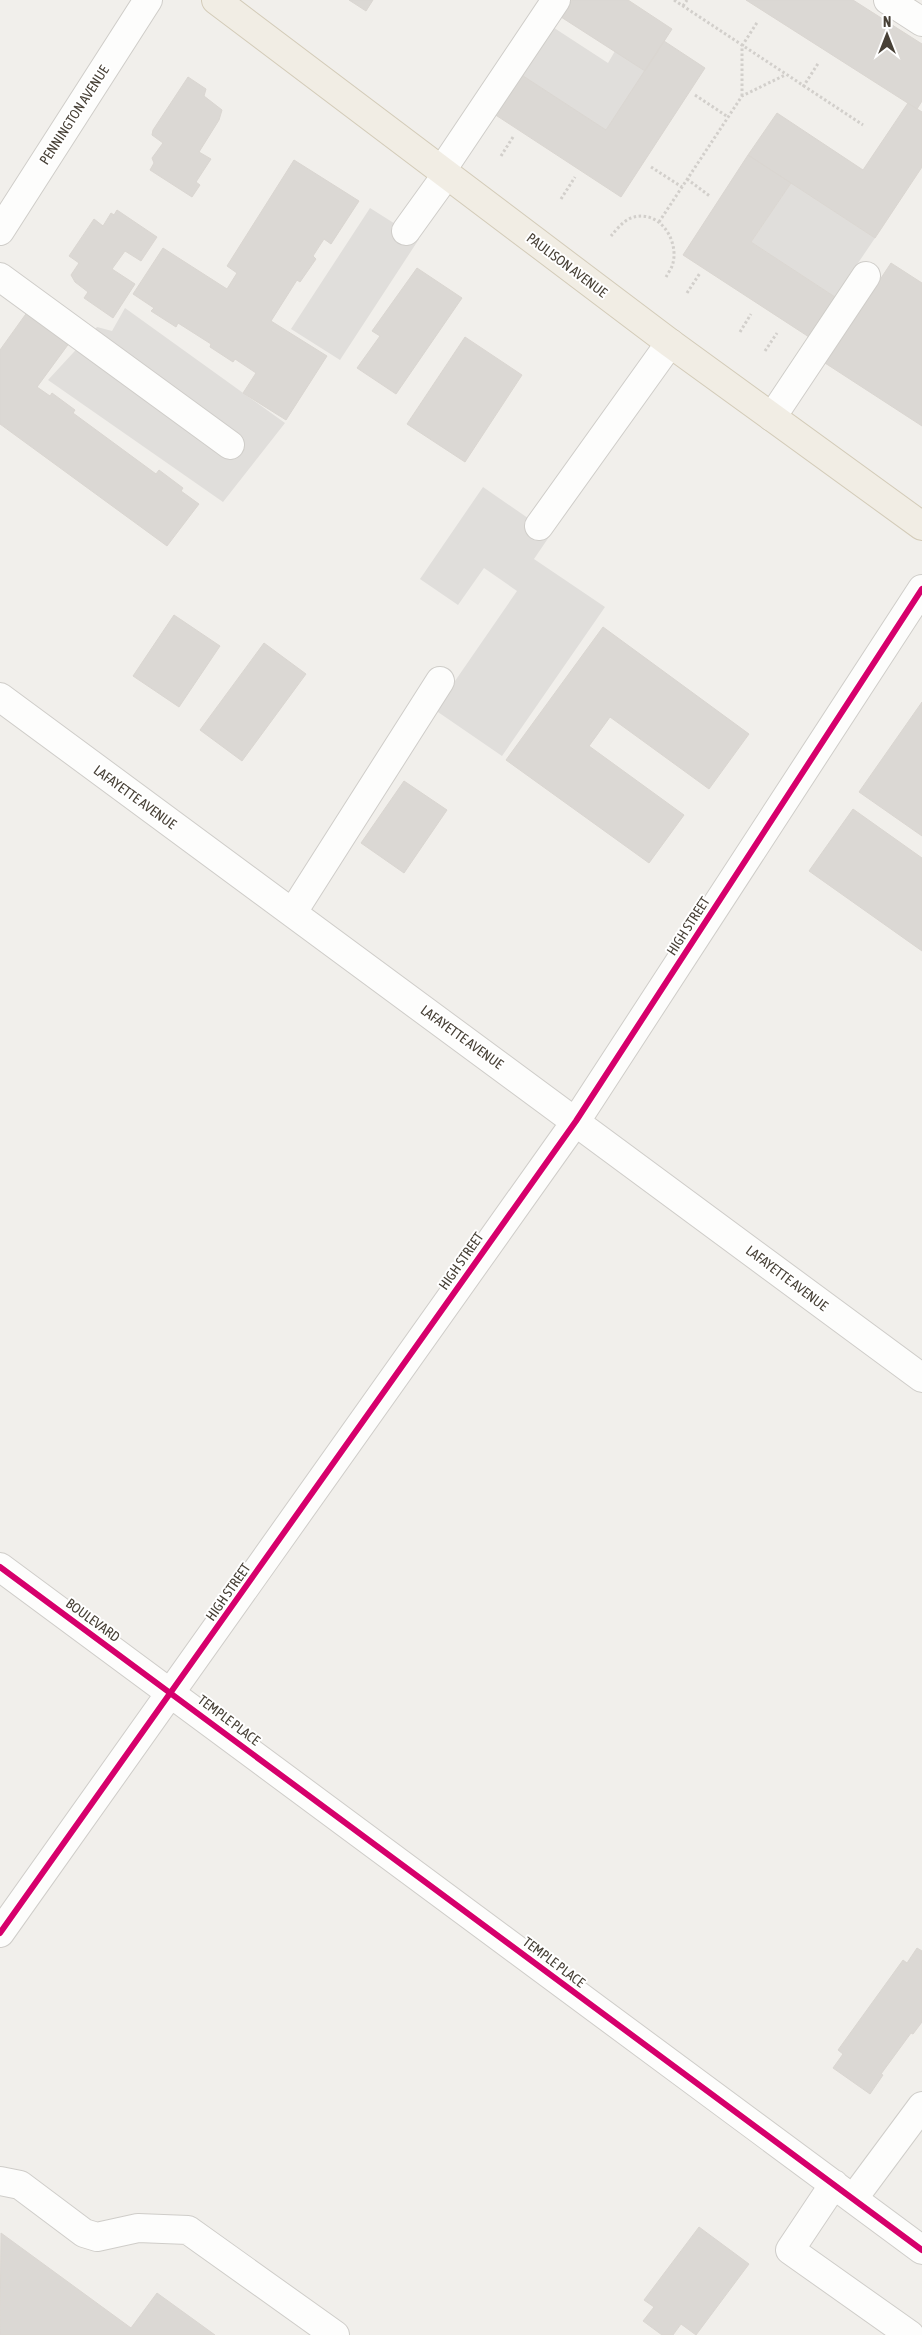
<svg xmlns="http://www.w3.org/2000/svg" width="922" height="2335" font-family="'Asap Condensed',sans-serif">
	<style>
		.parking { fill: #e0dedb }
		.building { fill: #dbd8d4; stroke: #dad6d1 }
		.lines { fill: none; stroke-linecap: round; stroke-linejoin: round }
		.minor-casing { stroke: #cfcdc9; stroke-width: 30 }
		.major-casing { stroke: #d3cbb8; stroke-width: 30 }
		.path { stroke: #d2cfcb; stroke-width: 3; stroke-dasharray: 2.5 2.5; stroke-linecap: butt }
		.minor { stroke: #fdfdfc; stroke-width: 28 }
		.major { stroke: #f1ede4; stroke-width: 28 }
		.cycleway-casing { stroke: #fff; stroke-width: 9 }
		.cycleway { stroke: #d6006c; stroke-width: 6 }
		.labels { text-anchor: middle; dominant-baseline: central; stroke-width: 4; stroke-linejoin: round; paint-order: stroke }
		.street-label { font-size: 14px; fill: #484137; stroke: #fff }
	</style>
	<rect width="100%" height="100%" fill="#f1efeb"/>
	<!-- parking -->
	<path class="parking" d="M545 22 608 63 615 51 645 71 606 130 514 70Z
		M791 183 875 238 835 297 751 242Z
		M370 208 419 239 340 360 291 329Z
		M125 308 285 423 223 502 48 380 97 327 112 331Z
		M483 487 551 534 534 559 605 607 502 756 435 710 517 591 484 568 458 605 420 579Z"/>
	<!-- building -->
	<path class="building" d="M349 0H373L366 11Z
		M572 0H628L672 29 645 71 561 17Z
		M746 0H853L922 44V101L917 109Z
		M664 41 705 68 621 197 488 110 514 70 606 130Z
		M188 77 206 89 204 96 222 110 219 120 199 152 211 159 196 182 200 185 192 197 150 170 154 163 152 158 163 143 152 135 153 130Z
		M908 103 922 112V167L875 238 748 155 777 113 863 170Z
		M748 155 791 183 751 242 835 297 809 337 683 255Z
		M294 160 359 201 331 244 324 239 313 256 316 259 300 282 297 280 271 321 327 356 286 420 243 393 256 373 235 359 233 362 210 347 211 344 178 323 176 327 151 311 154 308 133 294 163 248 227 289 237 273 227 266Z
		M117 210 157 237 141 261 125 251 112 269 135 284 113 318 84 298 88 292 75 282 71 275 79 263 69 256 94 219 103 226 111 213 114 215Z
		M891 263 922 283V426L825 363Z
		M417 268 462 298 396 394 357 368 380 336 372 331Z
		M28 311 70 342 37 387 50 396 52 393 75 410 73 413 156 474 159 470 183 488 181 491 199 504 167 546 0 424V350Z
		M465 337 522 375 465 462 407 424Z
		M174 615 220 646 179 707 133 676Z
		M603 627 749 734 709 789 610 717 589 746 684 815 649 863 506 760Z
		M264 643 306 674 242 761 200 730Z
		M922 702V836L859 792Z
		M404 781 447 810 404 873 361 843Z
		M853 809 922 858V951L809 871Z
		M917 1948 922 1951V2022L913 2034 911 2033 881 2074 883 2075 870 2094 833 2068 843 2054 838 2050 903 1960 907 1963Z
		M699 2227 749 2264 696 2335 681 2324 673 2335H662L643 2321 654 2307 644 2300Z
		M1 2233 131 2328 157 2293 215 2335H0Z"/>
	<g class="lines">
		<defs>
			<path id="minor" d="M888 0 922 22
				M442 170 556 0
				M0 231 148 0
				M406 231 447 174
				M0 277 230 445
				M772 417 866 276
				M539 526 670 343
				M0 697 922 1378
				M293 912 440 681
				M0 1567 922 2250
				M0 1933 576 1121 922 589
				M0 2181 20 2185 84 2233 97 2237 138 2228 188 2230 335 2335
				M834 2184 790 2250 910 2335
				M853 2199 922 2106"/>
			<path id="major" d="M216 0 670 343 922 526"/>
		</defs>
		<!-- minor casing -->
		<use href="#minor" class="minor-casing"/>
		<!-- major casing -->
		<use href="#major" class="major-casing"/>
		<!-- path -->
		<path class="path" d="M674 0 863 125
			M683 6 687 0
			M803 87 819 62
			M695 95 728 117
			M742 96V46L758 21
			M501 156 513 137
			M651 167 682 187
			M687 179 711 197
			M561 199 575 177
			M659 222 742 96 785 75
			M611 236C616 230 623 221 631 218 658 208 679 239 673 263 672 268 668 273 666 277
			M687 293 700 273
			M740 332 751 314
			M765 351 777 333"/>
		<!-- minor -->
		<use href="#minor" class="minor"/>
		<!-- major -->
		<use href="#major" class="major"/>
		<defs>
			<path id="cycleway" d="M0 1567 922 2250
				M0 1933 576 1121 922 589"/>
		</defs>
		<!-- cycleway casing -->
		<use href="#cycleway" class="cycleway-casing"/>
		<!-- cycleway -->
		<use href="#cycleway" class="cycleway"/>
	</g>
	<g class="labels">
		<!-- street labels -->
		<g class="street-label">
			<text transform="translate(74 115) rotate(-57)">PENNINGTON AVENUE</text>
			<text transform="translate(567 265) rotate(37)">PAULISON AVENUE</text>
			<text transform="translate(135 797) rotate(36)">LAFAYETTE AVENUE</text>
			<text transform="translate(688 926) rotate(-57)">HIGH STREET</text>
			<text transform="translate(462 1037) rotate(36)">LAFAYETTE AVENUE</text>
			<text transform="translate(461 1261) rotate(-55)">HIGH STREET</text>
			<text transform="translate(787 1278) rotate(37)">LAFAYETTE AVENUE</text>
			<text transform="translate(228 1592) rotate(-55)">HIGH STREET</text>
			<text transform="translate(93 1620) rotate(36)">BOULEVARD</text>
			<text transform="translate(229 1720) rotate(37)">TEMPLE PLACE</text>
			<text transform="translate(554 1962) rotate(37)">TEMPLE PLACE</text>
		</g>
	</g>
	<!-- north arrow -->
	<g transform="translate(887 35)" stroke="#ffffff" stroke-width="4" paint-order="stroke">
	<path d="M0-4L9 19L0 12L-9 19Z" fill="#484137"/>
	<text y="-8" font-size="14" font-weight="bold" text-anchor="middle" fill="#484137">N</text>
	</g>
</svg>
